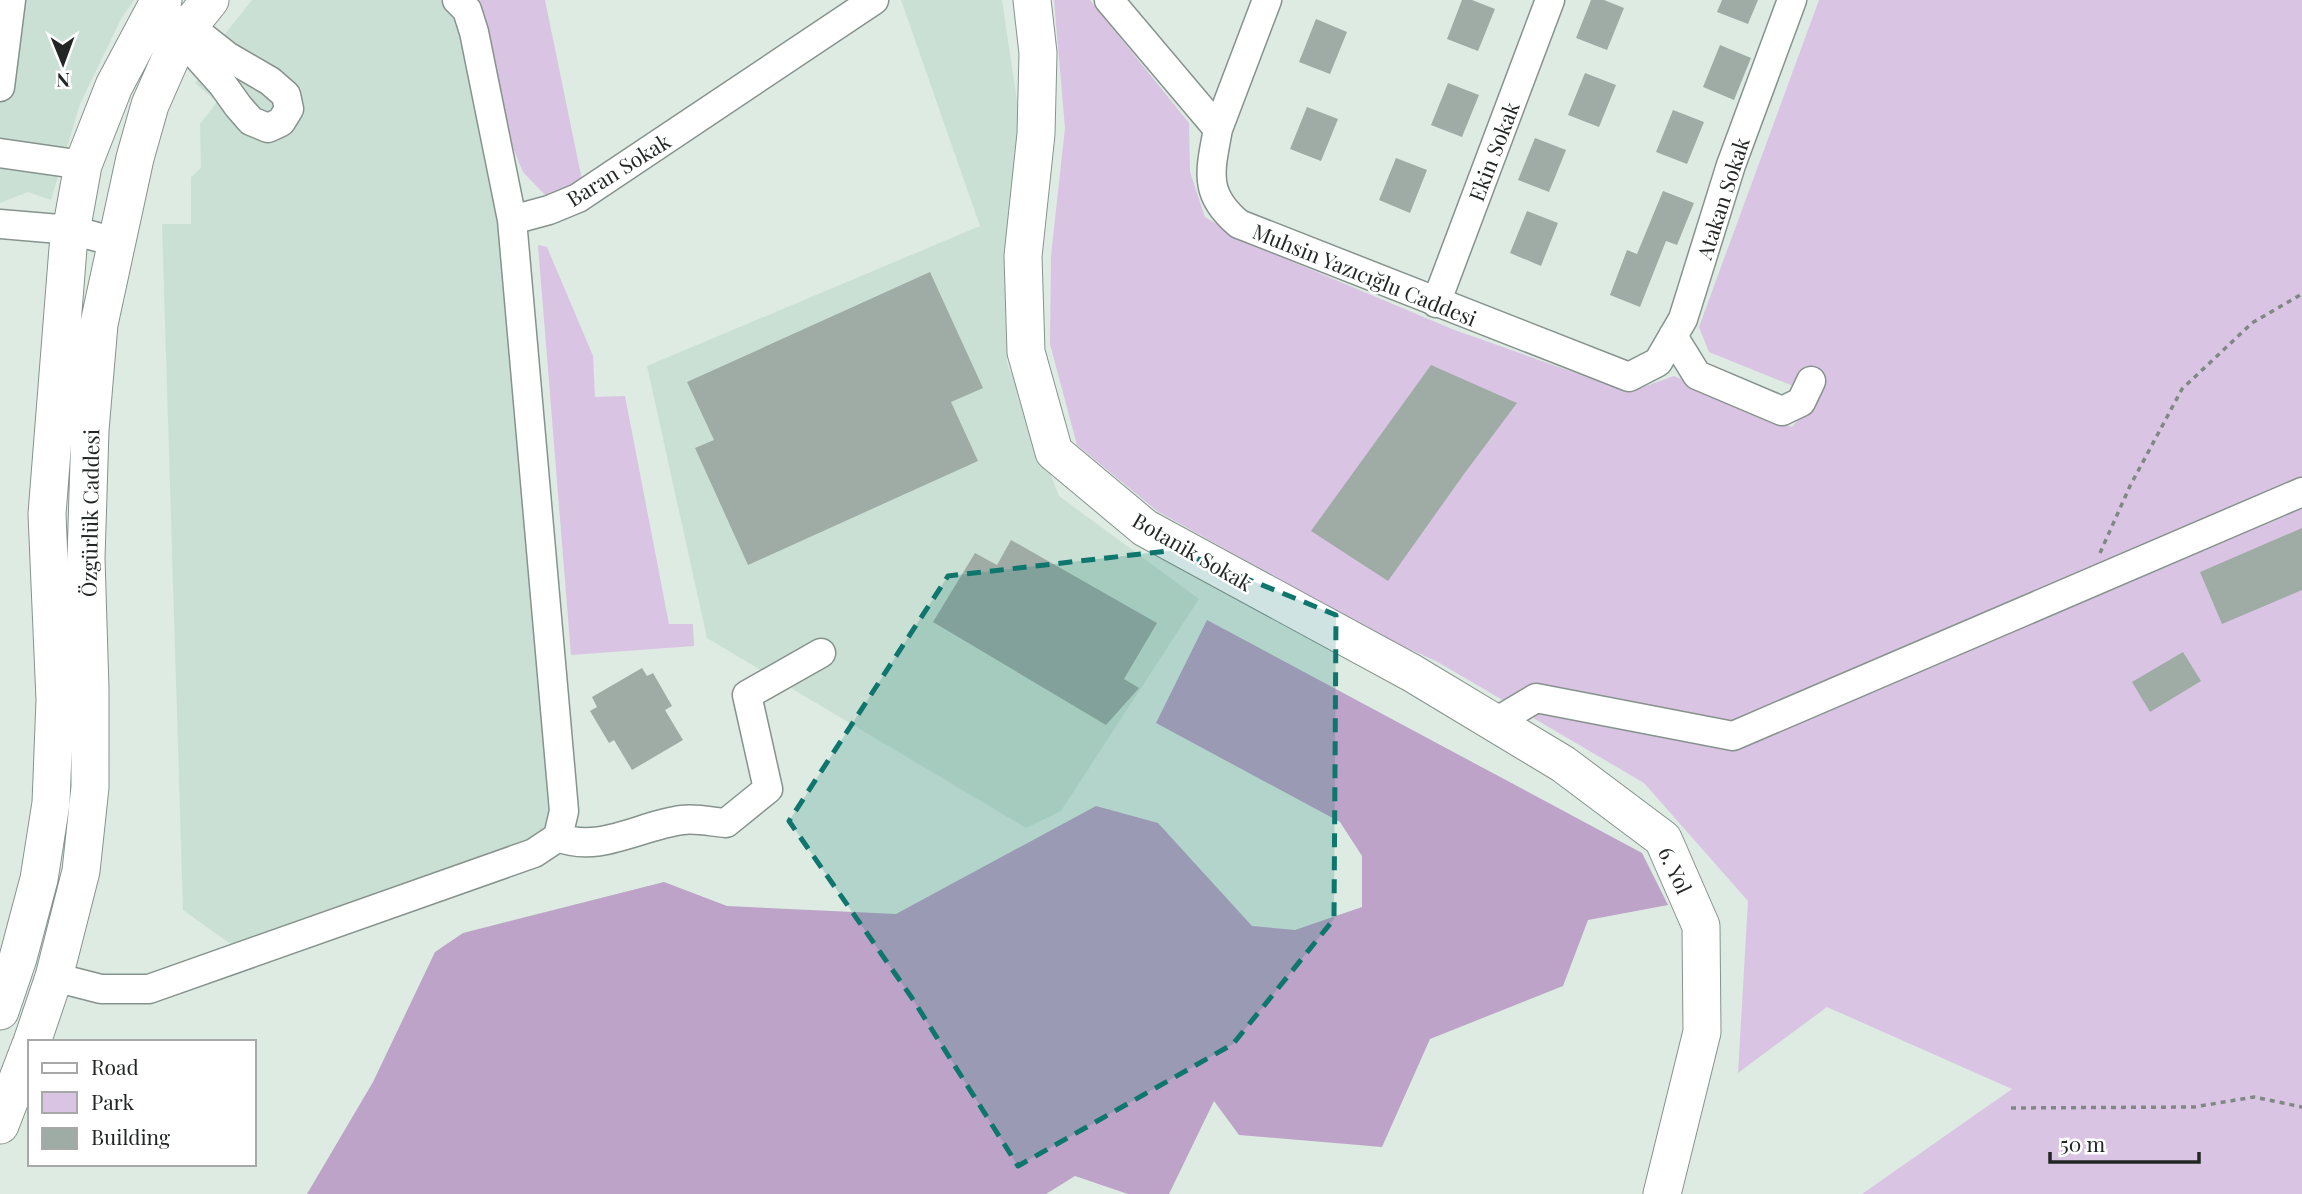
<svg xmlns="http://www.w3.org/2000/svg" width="2302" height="1194" font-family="'Playfair Display',serif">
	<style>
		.built { fill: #cbe0d4 }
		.green { fill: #dac4e3 }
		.forest { fill: #bda3c7 }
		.building { fill: #9faca5 }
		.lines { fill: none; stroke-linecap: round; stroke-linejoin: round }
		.minor-casing { stroke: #86938c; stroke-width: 31 }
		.major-casing { stroke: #86938c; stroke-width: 39 }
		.path { stroke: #7f8883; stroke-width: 3.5; stroke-dasharray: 5 5; stroke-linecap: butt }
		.minor { stroke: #fff; stroke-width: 28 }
		.major { stroke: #fff; stroke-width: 37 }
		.marked { fill: #0f766e; fill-opacity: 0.2; stroke: #0f766e; stroke-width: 5; stroke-dasharray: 14 9; stroke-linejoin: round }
		.labels { text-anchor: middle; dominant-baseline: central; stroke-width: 5; stroke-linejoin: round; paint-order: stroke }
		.street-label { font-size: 21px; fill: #222725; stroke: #fff }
	</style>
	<rect width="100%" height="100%" fill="#ddebe3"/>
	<!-- built -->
	<path class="built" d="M0 0H134L121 19 80 104 51 200 28 192 0 203Z
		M252 0H444L461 21 497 186 555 814 531 846 232 945 183 910 162 224H191V177L201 168 200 124 217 102 195 83 230 49 221 39Z
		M901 0H1002L1020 121 1011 214 1007 363 1059 496 1199 599 1061 811 1026 828 707 638 647 366 980 226Z"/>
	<!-- green -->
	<path class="green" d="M474 0H545L582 180 555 197 548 198 523 172 513 148 485 15Z
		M1054 0H1090L1189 123 1190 172 1205 217 1248 243 1452 329 1629 392 1674 376 1792 427 1818 396 1709 352 1699 327 1819 0H2302V1194H1862L2012 1089 1827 1007 1738 1073 1748 901 1644 783 1436 661 1385 638 1157 511 1077 445 1050 344 1051 256 1065 128Z
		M538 245 547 247 593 356 595 397 625 396 669 624H693L694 646 571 655Z"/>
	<!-- forest -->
	<path class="forest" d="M1207 620 1642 853 1668 905 1588 920 1563 986 1430 1039 1382 1147 1239 1135 1214 1101 1169 1194H1128L1075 1176 1046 1194H307L373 1082 435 952 463 933 664 882 727 906 896 914 1096 806 1158 823 1252 926 1295 930 1362 907V856L1340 822 1156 723Z"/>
	<!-- building -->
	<path class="building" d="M1462 0H1472L1495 9 1478 51 1447 39Z
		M1591 0H1604L1624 8 1607 50 1576 38Z
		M1722 0H1758L1748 24 1717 12Z
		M1316 19 1347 32 1330 74 1299 62Z
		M1720 45 1751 58 1734 100 1703 87Z
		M1585 73 1616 85 1599 127 1568 115Z
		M1448 83 1479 95 1462 137 1431 125Z
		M1307 107 1338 119 1321 161 1290 149Z
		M1673 110 1704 122 1687 164 1656 152Z
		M1535 138 1566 150 1549 192 1518 180Z
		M1396 158 1427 170 1410 213 1379 200Z
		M1663 191 1694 203 1677 245 1666 241 1640 307 1610 295 1627 250 1637 254Z
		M1527 211 1558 223 1541 266 1510 253Z
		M930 272 983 388 951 402 978 461 748 565 695 448 714 440 687 382Z
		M1431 365 1517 403 1464 474 1388 581 1311 531Z
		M2302 528V590L2222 624 2200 572Z
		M1011 540 1157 623 1124 679 1139 688 1106 725 933 622 975 553 997 565Z
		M2183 652 2201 681 2150 712 2132 682Z
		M642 668 647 676 653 673 672 706 665 710 683 740 632 770 614 740 609 743 590 711 597 707 592 697Z"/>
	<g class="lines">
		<defs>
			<path id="minor" d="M457 0 467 10 474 32 512 220 549 210 578 198 874 0
				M1109 0 1218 129C1210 172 1203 194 1239 224L1629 377 1658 362 1683 319 1731 165 1792 0
				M163 31 180 37 223 85 238 106 251 121 268 128 281 122 289 109 286 95 270 81 227 56 189 26 172 17
				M0 87 11 0
				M1218 129 1267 0
				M0 153 83 165
				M0 224 71 230 116 242
				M1436 303 1550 0
				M1673 336 1697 375 1782 411 1801 402 1811 381
				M1494 723 1536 698 1733 736 2302 492
				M558 837C599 854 641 825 682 820 696 818 713 822 726 823L768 789 747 695 821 653
				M54 977 101 989H149L534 853 558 837 564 811 512 220"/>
			<path id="major" d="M1032 0 1038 53 1036 134 1023 256 1026 352 1054 452 1145 528 1412 673 1563 764 1663 839 1701 926 1702 1032 1662 1194
				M0 1011 18 958 39 879 51 803 55 700 47 514 68 248 83 165 114 86 155 9 163 0
				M32 1042 54 977 81 871 90 787V689L86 558 90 430 99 324 135 158 150 105 180 37 210 0
				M0 1125 30 1047"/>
		</defs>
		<!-- minor casing -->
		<use href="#minor" class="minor-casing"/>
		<!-- major casing -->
		<use href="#major" class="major-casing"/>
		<!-- path -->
		<path class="path" d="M2100 553 2130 486 2182 389 2252 323 2302 294
			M2011 1108 2194 1107 2254 1097 2302 1107"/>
		<!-- minor -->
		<use href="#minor" class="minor"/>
		<!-- major -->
		<use href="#major" class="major"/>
	</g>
	<!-- marked area -->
	<path class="marked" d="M1176 550 1336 615 1334 919 1233 1044 1018 1166 912 998 789 821 948 576Z"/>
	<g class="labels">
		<!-- street labels -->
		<g class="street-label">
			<text transform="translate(1493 151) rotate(-69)">Ekin Sokak</text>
			<text transform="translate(618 169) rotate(-32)">Baran Sokak</text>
			<text transform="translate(1722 198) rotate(-72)">Atakan Sokak</text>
			<text transform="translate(1365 274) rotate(22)">Muhsin Yazıcığlu Caddesi</text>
			<text transform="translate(89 513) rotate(-89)">Özgürlük Caddesi</text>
			<text transform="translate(1193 551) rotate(30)">Botanik Sokak</text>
			<text transform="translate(1676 870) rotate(65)">6. Yol</text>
		</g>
	</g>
	<!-- legend -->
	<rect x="28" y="1040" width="228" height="126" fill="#ffffff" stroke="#a7a9a8" stroke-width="2"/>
	<rect x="42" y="1063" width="35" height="10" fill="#ffffff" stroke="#a7a9a8" stroke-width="2"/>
	<text x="91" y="1075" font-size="21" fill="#222725">Road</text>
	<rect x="42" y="1092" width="35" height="21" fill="#dac4e3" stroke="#a7a9a8" stroke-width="2"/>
	<text x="91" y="1110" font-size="21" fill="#222725">Park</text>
	<rect x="42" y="1128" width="35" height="21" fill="#9faca5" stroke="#a7a9a8" stroke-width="2"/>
	<text x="91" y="1145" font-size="21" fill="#222725">Building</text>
	<!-- north arrow -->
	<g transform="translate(63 63) rotate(179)" stroke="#ffffff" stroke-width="5" paint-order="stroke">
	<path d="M0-5L12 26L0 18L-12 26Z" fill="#222725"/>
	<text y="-10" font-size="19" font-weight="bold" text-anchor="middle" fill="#222725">N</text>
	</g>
	<!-- scale -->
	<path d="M2050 1152v10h149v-10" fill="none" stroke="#222725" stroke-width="3.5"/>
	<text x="2060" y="1152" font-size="21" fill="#222725" stroke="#ffffff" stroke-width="5" paint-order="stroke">50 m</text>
</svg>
